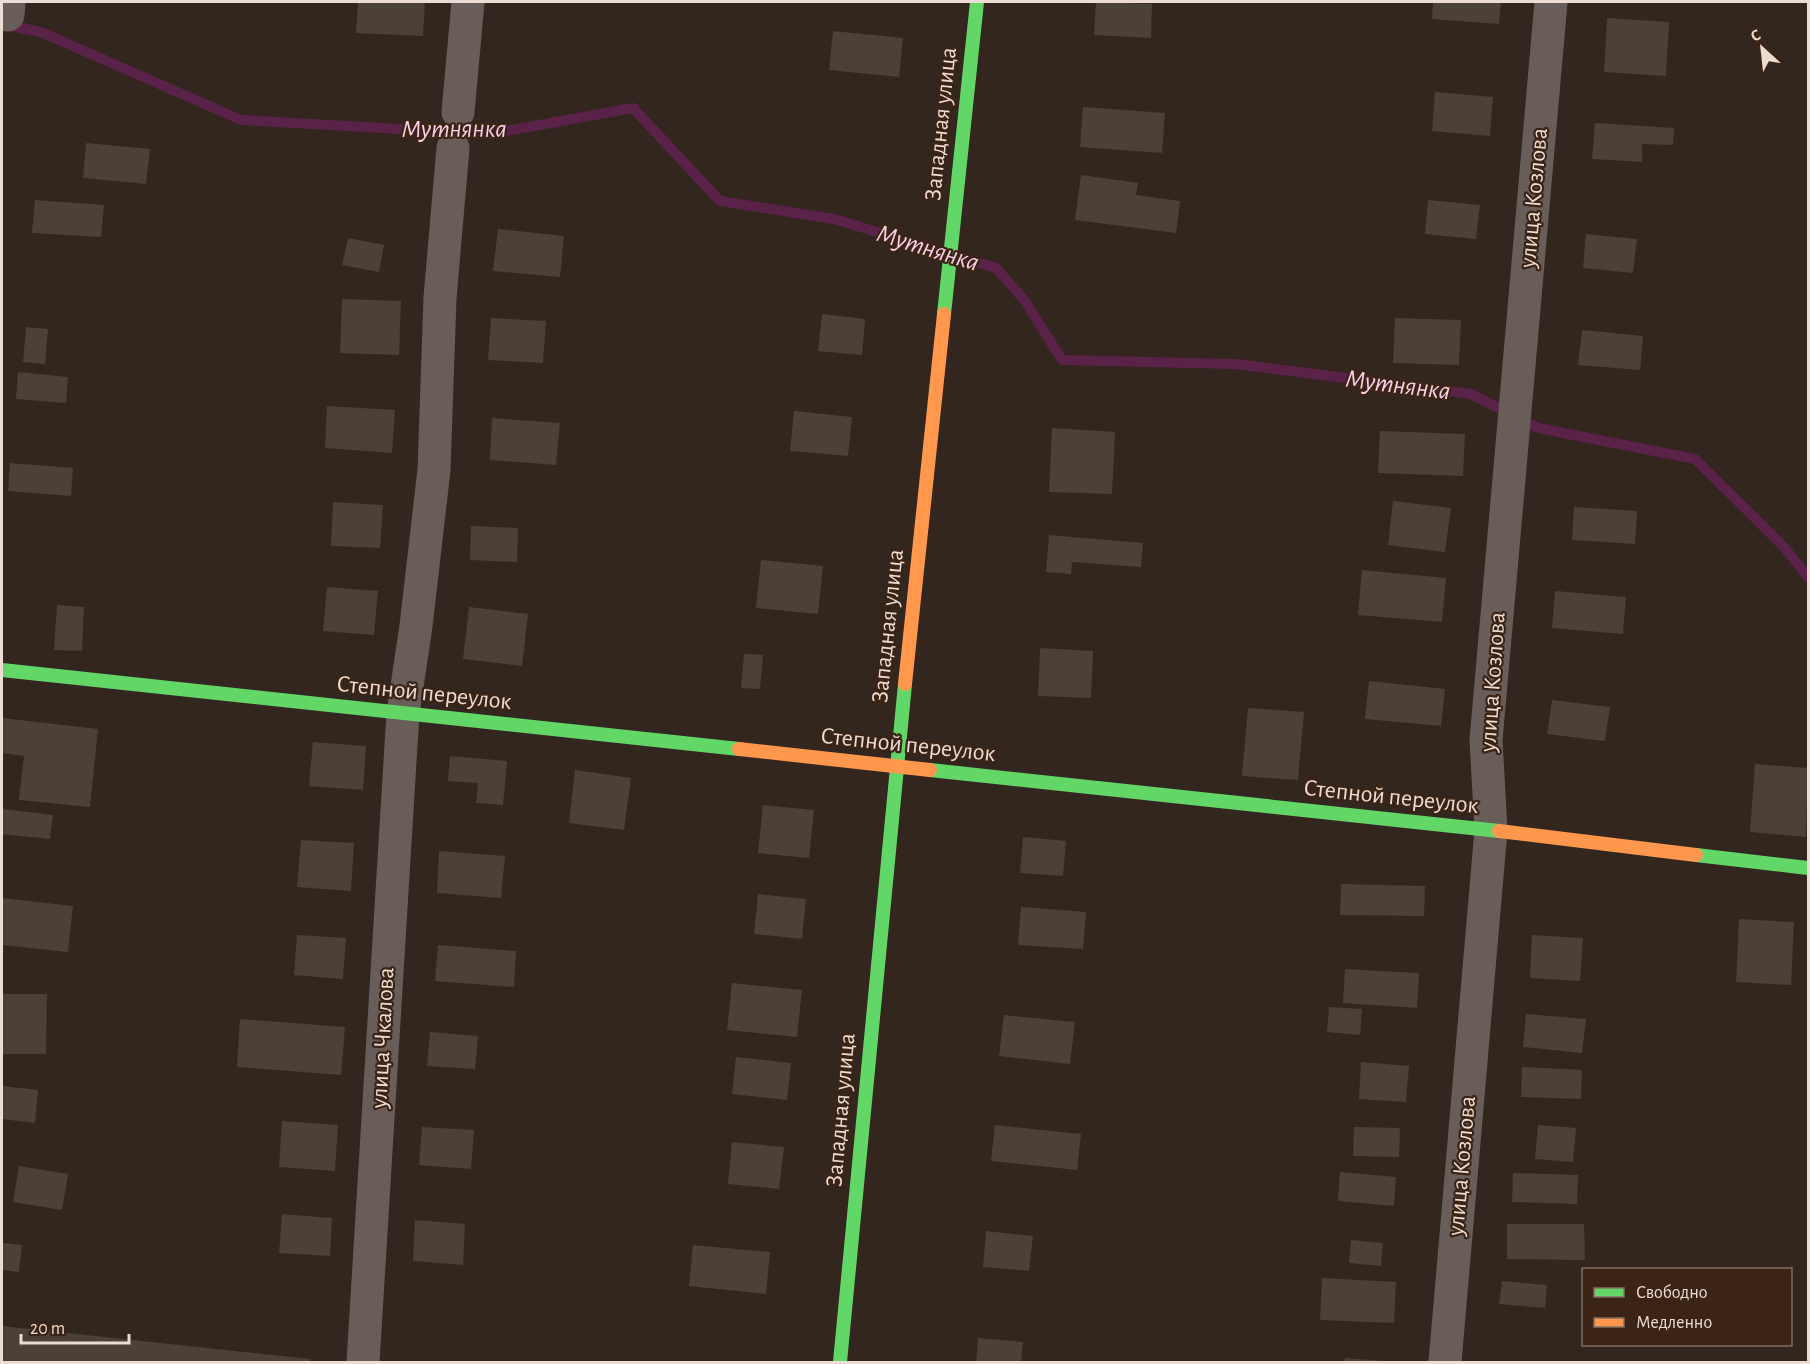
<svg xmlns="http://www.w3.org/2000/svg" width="1810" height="1364" font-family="'Alegreya Sans',sans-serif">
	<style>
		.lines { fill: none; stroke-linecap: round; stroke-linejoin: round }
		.stream { stroke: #5b2249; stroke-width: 10 }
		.building { fill: #4c4136 }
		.street { stroke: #695d5a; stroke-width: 33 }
		.fast { stroke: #63d668; stroke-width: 14 }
		.slow { stroke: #ff974d; stroke-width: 14 }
		.labels { text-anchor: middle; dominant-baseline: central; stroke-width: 4.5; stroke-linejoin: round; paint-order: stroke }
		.street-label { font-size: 24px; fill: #ecdcd3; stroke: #3b2416 }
		.water-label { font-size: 26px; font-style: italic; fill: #f8d0e8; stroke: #3b2416 }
	</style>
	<rect width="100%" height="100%" fill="#33261e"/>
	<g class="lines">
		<!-- stream -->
		<path class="stream" d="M5 25 41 32 241 120 489 134 633 108 720 201 834 219 996 268 1025 301 1062 360 1236 364 1471 394 1538 428 1695 459 1784 547 1808 577"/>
	</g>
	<!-- building -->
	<path class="building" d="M358 2H425L423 36 356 33Z
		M1096 2 1152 4 1151 38 1094 35Z
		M1433 2H1501L1499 24 1432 19Z
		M1607 18 1669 22 1666 76 1604 72Z
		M833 31 903 38 899 77 829 70Z
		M1435 92 1493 97 1490 136 1432 131Z
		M1083 107 1165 113 1162 153 1080 147Z
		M1595 123 1674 128 1673 145 1642 144V162L1592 159Z
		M86 143 150 149 146 184 83 178Z
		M1081 175 1138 183 1136 195 1180 201 1176 233 1075 220Z
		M35 200 104 205 101 237 32 233Z
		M1428 200 1480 205 1476 239 1425 234Z
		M498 229 564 236 560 277 493 271Z
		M1586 234 1637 239 1633 273 1583 268Z
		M348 238 384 245 379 272 342 265Z
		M342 299 401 301 399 355 340 353Z
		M822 314 865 319 862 355 818 351Z
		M491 318 546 321 543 363 488 360Z
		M1395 318 1461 320 1459 365 1393 363Z
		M26 327 48 329 45 364 23 362Z
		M1582 330 1643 336 1640 370 1578 365Z
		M18 372 68 377 66 403 16 399Z
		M327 406 395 410 392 453 325 448Z
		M794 411 852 417 848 456 790 451Z
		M492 418 560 423 556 465 490 460Z
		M1052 428 1115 432 1112 494 1049 492Z
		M1380 431 1465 434 1463 476 1378 473Z
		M10 463 73 468 71 496 8 491Z
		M1393 501 1451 508 1445 552 1388 545Z
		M333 502 383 505 380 548 331 546Z
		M1574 507 1637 511 1635 544 1572 540Z
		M471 526 518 528 517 562 470 560Z
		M1049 535 1143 543 1141 567 1072 562 1071 574 1046 572Z
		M761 560 823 566 818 614 756 608Z
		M1362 570 1446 578 1442 622 1358 615Z
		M327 587 378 591 374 635 323 631Z
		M1555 591 1626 597 1623 634 1552 628Z
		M57 605 84 607 82 651 54 650Z
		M469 607 528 614 522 666 463 659Z
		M1040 648 1093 651 1091 698 1038 696Z
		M744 654 763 655 760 689 741 688Z
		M1369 681 1445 689 1441 726 1365 719Z
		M1552 700 1610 707 1605 741 1547 734Z
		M1248 708 1304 712 1298 780 1242 776Z
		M2 718 98 729 90 807 19 800 24 756 2 753Z
		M313 742 366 746 363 790 309 786Z
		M450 756 507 761 503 805 476 803 478 783 448 781Z
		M1755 764 1808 768 1806 837 1750 832Z
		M575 770 631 778 624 830 569 823Z
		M763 805 814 810 809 858 758 853Z
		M2 809 53 815 50 839 2 834Z
		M1023 837 1066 841 1063 876 1020 873Z
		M301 840 354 843 351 891 297 887Z
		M439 851 505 856 501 898 437 893Z
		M1341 884 1425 886 1424 916 1340 915Z
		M758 894 806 899 802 939 754 934Z
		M2 898 73 906 68 952 2 945Z
		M1021 907 1086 912 1083 949 1018 945Z
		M1739 919 1794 922 1791 985 1736 982Z
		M297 935 346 938 343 979 294 975Z
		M1532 935 1583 938 1580 981 1530 978Z
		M438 945 516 951 514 987 435 981Z
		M1345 969 1419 973 1417 1008 1343 1003Z
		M732 983 802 990 797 1037 727 1030Z
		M2 994H47L46 1054H2Z
		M1329 1007 1362 1009 1360 1035 1327 1032Z
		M1526 1014 1586 1019 1582 1053 1523 1047Z
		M1004 1015 1075 1022 1070 1064 999 1056Z
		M240 1019 345 1027 341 1075 237 1067Z
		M430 1032 478 1036 475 1069 427 1066Z
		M736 1057 791 1063 787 1100 732 1094Z
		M1361 1062 1409 1066 1406 1102 1359 1099Z
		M1522 1067 1582 1070 1581 1099 1521 1097Z
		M2 1086 38 1090 35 1123 2 1119Z
		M282 1121 338 1125 335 1171 279 1167Z
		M995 1125 1081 1134 1077 1170 991 1161Z
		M1538 1125 1576 1128 1573 1162 1535 1159Z
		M422 1127 474 1130 471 1169 419 1165Z
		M1354 1127 1400 1128 1399 1157 1353 1156Z
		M732 1142 784 1147 779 1189 728 1184Z
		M19 1166 68 1174 62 1210 13 1202Z
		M1340 1172 1396 1177 1394 1206 1338 1201Z
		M1513 1173 1578 1175 1577 1204 1512 1202Z
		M282 1214 332 1218 330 1256 279 1253Z
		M415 1220 465 1224 463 1265 413 1261Z
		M1507 1224H1584L1585 1260 1507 1259Z
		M986 1231 1033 1236 1029 1271 983 1267Z
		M1351 1240 1383 1243 1381 1266 1349 1263Z
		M2 1243 22 1245 19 1272 2 1270Z
		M693 1245 770 1252 766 1294 689 1286Z
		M1322 1278 1396 1282 1394 1323 1320 1320Z
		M1502 1281 1547 1285 1545 1308 1499 1304Z
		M2 1326 310 1359V1362H2Z
		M978 1338 1023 1342 1021 1362H976Z
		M1345 1358 1384 1361V1362H1345Z"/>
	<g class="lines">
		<!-- street -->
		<path class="street" d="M8 15 9 2
			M458 112 468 2
			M363 1362 403 713 416 626 434 470 440 298 453 148
			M1445 1362 1491 830 1486 740 1551 2"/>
		<!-- fast -->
		<path class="fast" d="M944 314 977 2
			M2 670 739 749
			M930 770 1499 831
			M1696 855 1808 868
			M840 1362 905 684"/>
		<!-- slow -->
		<path class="slow" d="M905 684 944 314
			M739 749 930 770
			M1499 831 1696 855"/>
	</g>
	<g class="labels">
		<!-- street labels -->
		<g class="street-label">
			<text transform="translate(941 124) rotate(-84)">Западная улица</text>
			<text transform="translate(1534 198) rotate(-85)">улица Козлова</text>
			<text transform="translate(888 626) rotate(-84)">Западная улица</text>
			<text transform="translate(1493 682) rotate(-86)">улица Козлова</text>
			<text transform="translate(424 693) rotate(6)">Степной переулок</text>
			<text transform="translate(908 745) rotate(6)">Степной переулок</text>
			<text transform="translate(1391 797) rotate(6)">Степной переулок</text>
			<text transform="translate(383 1038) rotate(-87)">улица Чкалова</text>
			<text transform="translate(841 1110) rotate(-85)">Западная улица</text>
			<text transform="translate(1462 1166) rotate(-85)">улица Козлова</text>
		</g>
		<!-- water labels -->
		<g class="water-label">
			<text x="454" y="129">Мутнянка</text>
			<text transform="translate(928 248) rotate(17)">Мутнянка</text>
			<text transform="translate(1398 385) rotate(7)">Мутнянка</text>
		</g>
	</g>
	<!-- border -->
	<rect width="1810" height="1364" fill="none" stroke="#ecdcd3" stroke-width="6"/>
	<!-- legend -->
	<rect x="1582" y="1268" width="210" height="78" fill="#3b2416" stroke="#826e62" stroke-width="1.5"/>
	<rect x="1594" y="1288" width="30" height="9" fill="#63d668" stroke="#826e62" stroke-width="1.5"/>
	<text x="1636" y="1298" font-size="18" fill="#ecdcd3">Свободно</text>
	<rect x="1594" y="1318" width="30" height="9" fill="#ff974d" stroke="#826e62" stroke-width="1.5"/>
	<text x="1636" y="1328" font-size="18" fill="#ecdcd3">Медленно</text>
	<!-- north arrow -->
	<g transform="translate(1762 48) rotate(333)" stroke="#3b2416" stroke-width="4.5" paint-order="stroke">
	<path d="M0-4.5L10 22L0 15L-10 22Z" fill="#ecdcd3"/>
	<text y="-9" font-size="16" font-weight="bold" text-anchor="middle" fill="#ecdcd3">С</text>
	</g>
	<!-- scale -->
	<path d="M21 1334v9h108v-9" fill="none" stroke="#ecdcd3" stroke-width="3"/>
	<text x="30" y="1334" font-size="18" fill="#ecdcd3" stroke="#3b2416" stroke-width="4.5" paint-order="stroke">20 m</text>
</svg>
